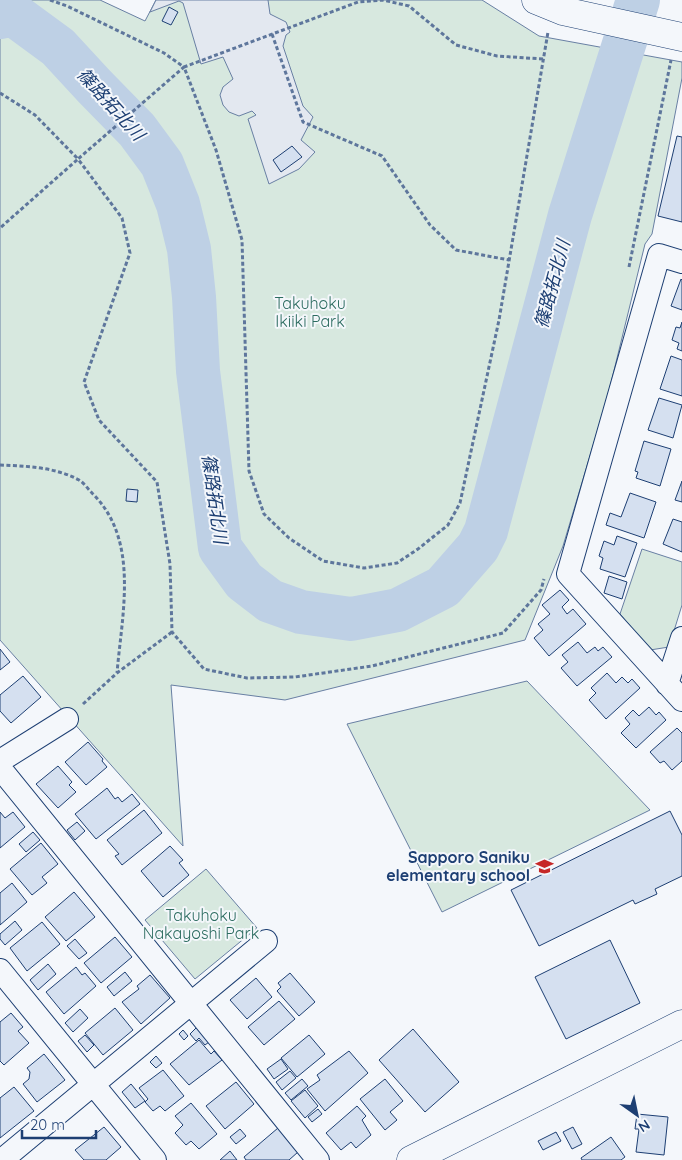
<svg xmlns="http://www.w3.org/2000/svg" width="682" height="1160" font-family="Quicksand,'Noto Sans JP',sans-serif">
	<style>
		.green { fill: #d7e8df; stroke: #687fa3 }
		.parking { fill: #e3e8f0; stroke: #687fa3 }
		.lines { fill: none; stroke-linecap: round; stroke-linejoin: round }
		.river { stroke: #bed0e5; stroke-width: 44 }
		.building { fill: #d5e0f0; stroke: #1d3f73 }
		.minor-casing { stroke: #1d3f73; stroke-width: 24 }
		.tertiary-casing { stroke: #1d3f73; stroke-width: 29 }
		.secondary-casing { stroke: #1d3f73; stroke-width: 29 }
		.path { stroke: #5e769c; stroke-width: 3; stroke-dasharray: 4 2.5; stroke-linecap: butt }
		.minor { stroke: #f4f7fb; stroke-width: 22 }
		.tertiary { stroke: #f4f7fb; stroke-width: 28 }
		.secondary { stroke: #f4f7fb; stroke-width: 28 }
		.labels { text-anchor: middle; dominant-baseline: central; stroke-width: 4; stroke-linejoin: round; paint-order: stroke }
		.park-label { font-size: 16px; fill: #2c6c60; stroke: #f4f7fb }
		.poi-label { font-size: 16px; font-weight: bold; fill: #1d3f73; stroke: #f4f7fb; text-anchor: end }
		.water-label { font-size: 18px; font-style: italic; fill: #1d3f73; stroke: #f4f7fb }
	</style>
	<rect width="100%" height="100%" fill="#f4f7fb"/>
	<!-- green -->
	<path class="green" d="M0 0H100L145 21 156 0H482L539 36 682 62V78L652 234 645 244 607 399 563 546 525 640 285 700 171 685 183 846 0 640Z
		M642 549 682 562V605L669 647 650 650 620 614Z
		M527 681 650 810 442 912 347 724Z
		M206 869 257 928 195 979 145 920Z"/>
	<!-- parking -->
	<path class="parking" d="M156 0H268L270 14 286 22 290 32 286 35 283 46 303 106 313 117 301 140 315 152 299 169 269 184 248 119 256 115 252 111 239 116 229 112 223 105 220 95 223 87 233 79 223 57 201 64 183 3 179 1 150 12Z"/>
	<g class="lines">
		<!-- river -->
		<path class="river" d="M0 17 13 14 58 47 94 86 137 130 162 164 178 204 189 249 194 297 198 371 220 548 244 581 270 601 301 612 351 619 398 610 443 587 478 547 486 531 570 215 638 0"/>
	</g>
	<!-- building -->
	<path class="building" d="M169 7 178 12 171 25 162 21Z
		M677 136 682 137V222L658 216Z
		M292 146 302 157 281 172 273 160Z
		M681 279 682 280V310L671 306Z
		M682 322V351L677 349 679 343 672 340 676 327 680 328Z
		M671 356 682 360V396L660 389Z
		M659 398 682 405 673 438 648 430Z
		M644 441 671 449 660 486 636 478 638 472 635 471Z
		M682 481V502L675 500Z
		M127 489 138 490 137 502 126 501Z
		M630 493 656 502 644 538 606 525 610 513 621 517Z
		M673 519 682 522V552L663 544Z
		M617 536 637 543 625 577 600 569 603 558 599 556 604 541 614 545Z
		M609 576 627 582 622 599 604 593Z
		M560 590 569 600 562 607 567 614 573 609 586 624 549 656 534 638 543 630 538 624 550 614 542 605Z
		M578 642 587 653 595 647 598 651 603 647 612 657 577 686 561 668 568 662 562 655Z
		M0 649 10 662 0 670Z
		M607 673 616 683 622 677 628 683 632 679 640 688 606 719 589 700 596 693 591 688Z
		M23 676 41 697 11 723 0 711V695Z
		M649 707 656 715 659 712 666 720 636 748 621 733 630 724 625 718 633 710 639 716Z
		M677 728 682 733V761L672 770 664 761 660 763 650 752Z
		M88 742 103 759 102 761 107 767 86 785 65 762Z
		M58 766 72 782 69 785 76 792 58 808 36 784Z
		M107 788 115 799 118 797 122 802 132 794 140 804 96 839 75 814Z
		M144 810 162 833 122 865 115 856 119 854 107 840Z
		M670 811 682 835V876L655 889 657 894 635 904 633 900 539 946 511 890Z
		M0 812 5 818 13 812 25 827 0 848Z
		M77 822 85 831 75 840 67 830Z
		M33 832 40 840 26 852 19 844Z
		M41 843 58 864 42 877 47 883 32 895 10 869Z
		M170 846 183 860 179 863 189 875 163 897 141 871Z
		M12 883 27 902 0 925V893Z
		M74 892 95 917 66 941 45 917Z
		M15 921 22 930 5 945 0 939V934Z
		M42 922 60 944 27 971 10 948Z
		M115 937 132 957 101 983 84 963Z
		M75 939 87 953 79 959 67 946Z
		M610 940 640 1003 566 1039 535 977Z
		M48 964 56 974 38 990 30 980Z
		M76 967 82 975 85 973 96 986 64 1014 46 992Z
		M125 972 132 981 114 996 107 987Z
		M290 973 315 1002 299 1016 277 991 281 987 278 983Z
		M150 975 170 998 141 1024 122 1002 139 989 137 986Z
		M256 978 272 997 247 1019 230 1000Z
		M279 1001 295 1019 264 1045 248 1027Z
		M115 1008 133 1030 103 1055 85 1033Z
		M80 1009 88 1018 73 1032 65 1023Z
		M11 1013 23 1027 18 1031 29 1043 4 1065 0 1061V1022Z
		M197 1027 209 1042 205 1045 199 1038 196 1041 190 1034Z
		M413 1029 459 1082 425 1112 379 1060Z
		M183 1030 188 1036 184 1040 179 1034Z
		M85 1035 94 1045 87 1052 78 1041Z
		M309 1035 325 1054 297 1077 281 1058Z
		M199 1040 211 1054 214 1051 222 1060 189 1085 170 1064Z
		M349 1051 368 1073 325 1111 307 1089 320 1080 317 1075Z
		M44 1054 65 1080 37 1102 23 1084 29 1079 30 1072 27 1068Z
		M156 1056 162 1063 156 1068 150 1062Z
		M281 1059 288 1069 274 1079 267 1069Z
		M163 1070 184 1096 165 1111 160 1106 153 1111 145 1102 148 1099 139 1088Z
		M290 1071 296 1078 282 1090 276 1082Z
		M302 1079 308 1086 291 1100 285 1093Z
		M385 1079 403 1101 390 1112 397 1120 385 1130 360 1099Z
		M236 1082 254 1104 225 1129 206 1106Z
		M131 1084 145 1101 135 1108 122 1092Z
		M14 1087 34 1111 0 1138V1098Z
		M305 1090 318 1106 305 1118 291 1101Z
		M191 1103 217 1134 199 1149 191 1141 186 1145 175 1133 183 1125 175 1116Z
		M357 1106 366 1116 362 1120 371 1135 356 1148 351 1142 341 1150 326 1133Z
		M318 1109 322 1114 312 1122 308 1117Z
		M637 1114 668 1117 664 1155 636 1152 639 1129H635Z
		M104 1127 121 1147 106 1160H84L75 1150Z
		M573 1127 582 1144 572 1149 563 1132Z
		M278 1128 298 1152 289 1160H246L244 1157Z
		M240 1129 246 1136 236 1144 230 1137Z
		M556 1132 561 1141 543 1150 538 1141Z
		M611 1137 625 1157 621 1160H582L581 1158Z
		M230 1151 237 1160H220Z"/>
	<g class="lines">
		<defs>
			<path id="minor" d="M682 262 659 255 568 574 682 700
				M667 684 682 638
				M0 761 67 719
				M0 768 318 1160
				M0 970 155 1160
				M2 1160 266 941"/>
			<path id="tertiary" d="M411 1160 682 1024"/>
			<path id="secondary" d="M536 0 563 11 682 37"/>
		</defs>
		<!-- minor casing -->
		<use href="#minor" class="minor-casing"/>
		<!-- tertiary casing -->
		<use href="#tertiary" class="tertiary-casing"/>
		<!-- secondary casing -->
		<use href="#secondary" class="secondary-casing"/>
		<!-- path -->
		<path class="path" d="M50 0 67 6 164 53 184 67 78 159 122 218 130 253 84 382 99 420 157 482 170 564 172 632 204 669 247 678 295 677 372 666 503 633 541 590 544 579
			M272 34 303 122 382 156 430 225 456 250 509 260
			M543 59 497 56 456 45 409 6 383 0 358 2 184 67 216 150 242 240 249 471 264 514 289 538 323 561 364 568 397 563 418 549 448 525 460 503 499 320 548 32
			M0 93 35 115 78 159 0 228
			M629 267 671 60
			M0 465C26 466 55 467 79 480 84 483 88 489 92 493 140 540 122 613 117 673
			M83 704 117 673 172 632"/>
		<!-- minor -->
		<use href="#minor" class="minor"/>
		<!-- tertiary -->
		<use href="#tertiary" class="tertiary"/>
		<!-- secondary -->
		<use href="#secondary" class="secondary"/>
	</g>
	<!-- icons -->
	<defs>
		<symbol id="school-bare" viewBox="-9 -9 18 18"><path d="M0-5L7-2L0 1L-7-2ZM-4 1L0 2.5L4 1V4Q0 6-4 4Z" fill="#c62828" stroke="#f4f7fb" stroke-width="2.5" paint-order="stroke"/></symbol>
	</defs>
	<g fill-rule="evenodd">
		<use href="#school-bare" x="532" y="854" width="25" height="25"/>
	</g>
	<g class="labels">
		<!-- park labels -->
		<g class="park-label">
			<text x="310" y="303">Takuhoku<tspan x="310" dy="18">Ikiiki Park</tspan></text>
			<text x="201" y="915">Takuhoku<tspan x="201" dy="18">Nakayoshi Park</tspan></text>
		</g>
		<!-- poi labels -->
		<g class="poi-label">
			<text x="530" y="857">Sapporo Saniku<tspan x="530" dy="18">elementary school</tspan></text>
		</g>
		<!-- water labels -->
		<g class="water-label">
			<text transform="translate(111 104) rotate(48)">篠路拓北川</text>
			<text transform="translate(552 284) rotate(-75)">篠路拓北川</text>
			<text transform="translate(215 499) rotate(82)">篠路拓北川</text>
		</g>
	</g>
	<!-- north arrow -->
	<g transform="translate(637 1115) rotate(147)" stroke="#f4f7fb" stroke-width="4" paint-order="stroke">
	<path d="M0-4L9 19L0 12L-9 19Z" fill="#1d3f73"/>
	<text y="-8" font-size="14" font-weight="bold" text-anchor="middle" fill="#1d3f73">N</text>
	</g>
	<!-- scale -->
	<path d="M22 1130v8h74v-8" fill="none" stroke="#1d3f73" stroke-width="2.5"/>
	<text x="30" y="1130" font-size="15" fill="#1d3f73" stroke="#f4f7fb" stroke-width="4" paint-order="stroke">20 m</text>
</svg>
